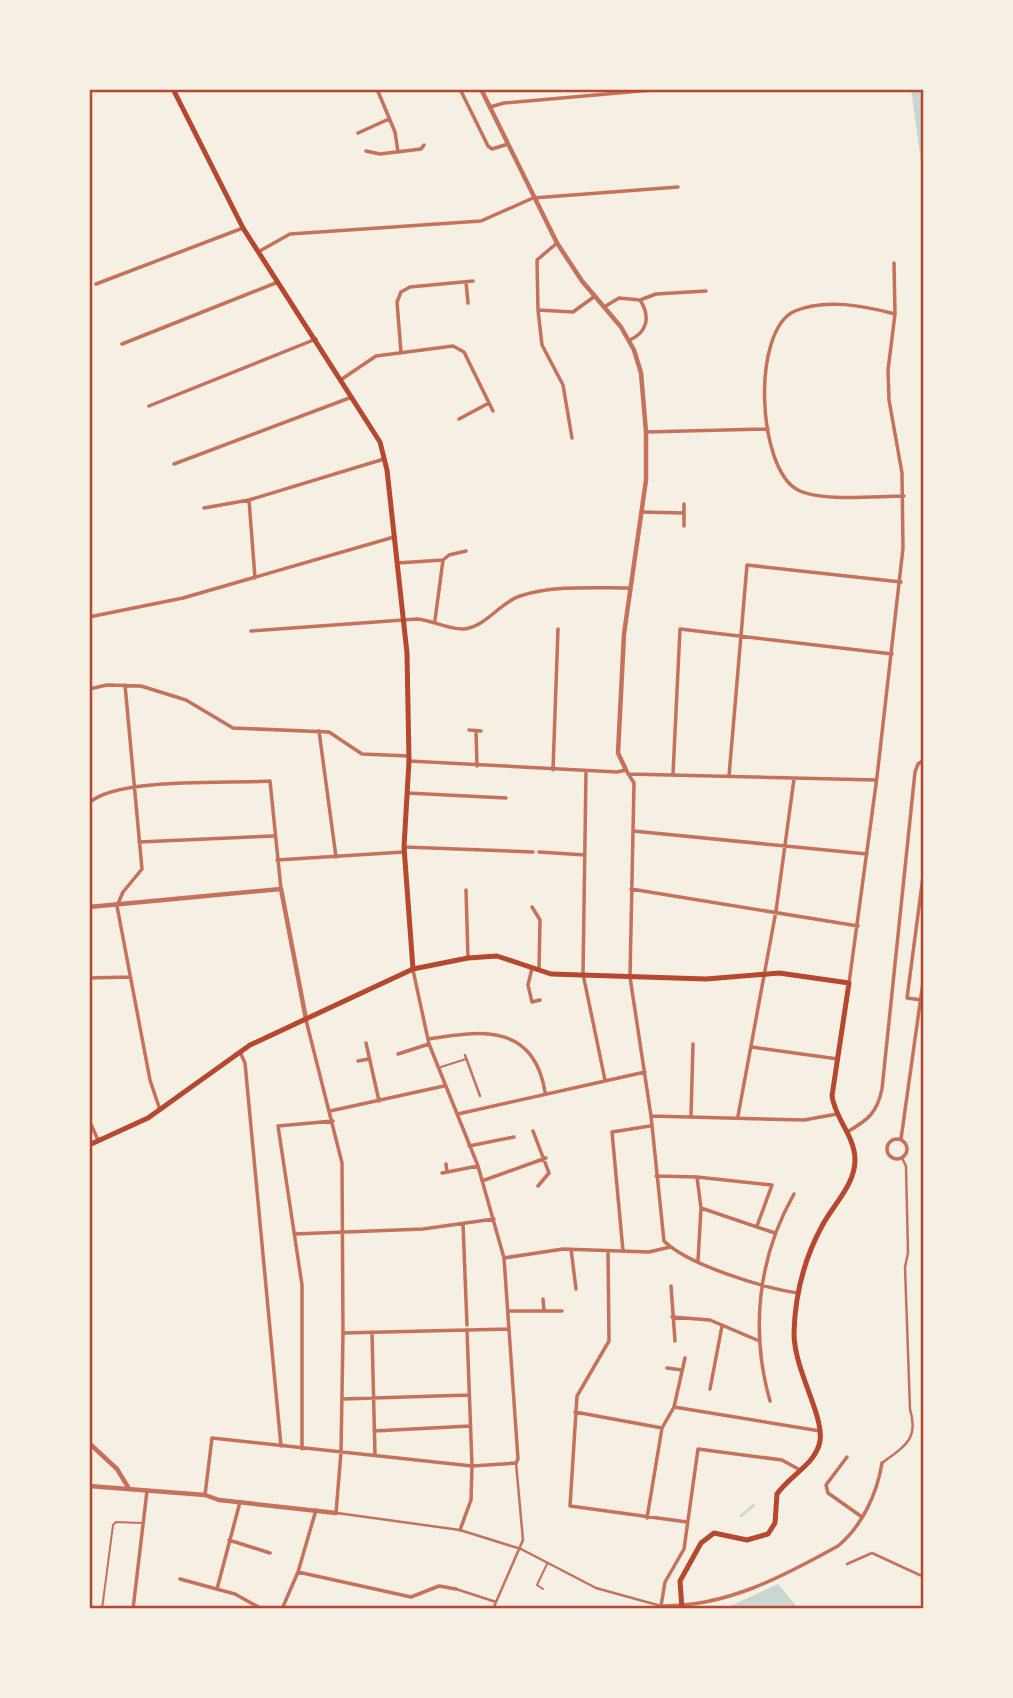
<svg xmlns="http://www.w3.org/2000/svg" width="1013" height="1698" font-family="Lato,sans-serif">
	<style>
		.water { fill: #c9d6d2 }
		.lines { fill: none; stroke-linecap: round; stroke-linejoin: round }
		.stream { stroke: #c9d6d2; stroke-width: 2.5 }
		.service { stroke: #c5725c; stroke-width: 2 }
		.pedestrian { stroke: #c5725c; stroke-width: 2.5 }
		.minor { stroke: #c5725c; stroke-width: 3.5 }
		.tertiary { stroke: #c5725c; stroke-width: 4.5 }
		.secondary { stroke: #b5482f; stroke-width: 5 }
		.primary { stroke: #b5482f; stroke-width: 5 }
		.neatline { fill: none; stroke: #b5482f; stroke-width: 2.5 }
	</style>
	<rect width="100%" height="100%" fill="#f6efe4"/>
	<!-- water -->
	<path class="water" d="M911 89H924V184Z
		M778 1584 799 1609H724Z"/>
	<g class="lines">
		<!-- stream -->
		<path class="stream" d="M741 1516 754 1505"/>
		<!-- service -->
		<path class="service" d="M441 1067 466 1059
			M543 1589 537 1585 547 1564
			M102 1609 113 1525 116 1522 141 1523"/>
		<!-- pedestrian -->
		<path class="pedestrian" d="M465 1055 480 1096
			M882 1463C905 1446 919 1439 910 1409L905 1267 908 1253 906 1166 902 1158
			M337 1513 460 1530 521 1549 596 1588 661 1606
			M847 1564 872 1553 924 1577
			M456 1589 496 1602
			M493 1609 523 1540 516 1463"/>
		<!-- minor -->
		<path class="minor" d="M377 89 395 132 398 152
			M460 89 488 146 492 149 508 144
			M490 107 504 103 663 89
			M358 133 389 119
			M366 151 380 154 421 149 424 145
			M557 243 537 260 538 310 573 312 595 296
			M258 252 290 234 481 221 533 198 678 187
			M466 282 468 303
			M96 284 243 228
			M640 300 656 294 706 291
			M604 307 619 298 640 300C651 317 647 332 630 340
			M538 310 542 345 563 385 572 438
			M895 314C865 306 825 298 795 311 751 330 757 469 798 490 821 502 876 496 904 496
			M122 344 278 282
			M401 353 397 302 401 292 410 287 473 281
			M342 379 376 356 453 346 464 352 493 411
			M149 406 316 339
			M459 419 489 403
			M646 432 768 429
			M174 464 352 397
			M249 500 255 578
			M684 504V526
			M204 508 249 500 384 459
			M641 512 684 513
			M397 563 443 560 449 555 466 551
			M89 617 183 598 394 537
			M435 620 443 560
			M251 631 417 619C432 620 449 630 464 629 487 626 499 603 520 596 553 585 595 588 629 588
			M125 685 142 869 123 892 117 906 150 1080 160 1110
			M89 689 107 685 141 686 186 700 233 728 329 732 362 754 409 756
			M469 730 481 731
			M319 731 336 857
			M476 731 477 766
			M409 761 617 772 626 770 634 783 630 977 651 1116 664 1241C688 1265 764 1288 798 1293
			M553 770 558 629
			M586 771 583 974 605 1080
			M628 774 876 780
			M673 774 680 629 892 654
			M729 776 747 565 901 582
			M407 793 506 798
			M89 803C117 777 229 784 270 781L281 889
			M633 831 867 854
			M139 842 273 836
			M404 847 533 852
			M539 852 585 855
			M277 860 404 852
			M631 889 858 926
			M466 890 468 958
			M532 907 540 920 539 970
			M532 968 528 985 532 1002 540 1000
			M89 978 129 977
			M849 983 877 777 903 548 902 473 889 400 888 370 895 314 894 263
			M921 1000 907 998 924 869
			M306 1020 342 1163 343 1333 341 1452 336 1513
			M428 1039C482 1030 534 1024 545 1092
			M366 1043 379 1101
			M751 1047 838 1059
			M240 1052 245 1063 281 1446
			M398 1054 429 1044
			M358 1061 369 1059
			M330 1111 444 1086
			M458 1114 645 1072
			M691 1115 693 1044
			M651 1116 804 1120 837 1114
			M738 1116 776 911 794 779
			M89 1120 98 1140
			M533 1131 549 1173 538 1186
			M847 1132C868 1120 877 1113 882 1089L915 772 918 764 924 760
			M887 1149a10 10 0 1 1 20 0a10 10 0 1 1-20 0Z
			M901 1139 924 975
			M469 1146 514 1137
			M446 1164 447 1172
			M442 1173 478 1166
			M656 1176 697 1177 772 1185 757 1226
			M697 1177 701 1208 698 1261
			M482 1181 546 1158
			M701 1208 775 1233
			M463 1224 467 1325
			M294 1234 423 1229 494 1219
			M571 1249 576 1289
			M608 1251 609 1341 577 1396 570 1506 687 1522
			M623 1251 612 1132 650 1126
			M504 1258 563 1249 649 1252 670 1247
			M671 1286 675 1341
			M543 1299 544 1311
			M508 1311H562
			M672 1317 710 1320 757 1340
			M343 1333 509 1329
			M372 1333 375 1455
			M667 1368 682 1370
			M710 1389 722 1326
			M342 1399 469 1395
			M770 1401C750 1331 758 1257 794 1194
			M674 1407 820 1431
			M575 1412 662 1428
			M374 1431 470 1426
			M302 1449V1285L278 1126 333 1121
			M847 1457 826 1485 828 1493 862 1517
			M800 1470 782 1460 698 1449 684 1549 665 1582 661 1606C726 1607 782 1577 838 1546 862 1526 877 1494 882 1463
			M205 1495 212 1438 472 1466 516 1463 518 1459 504 1258 478 1166 429 1044 413 970
			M647 1518 662 1428 674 1407 685 1358
			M460 1530 471 1500 472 1466 467 1330
			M229 1540 270 1553
			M298 1572 411 1597 439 1586 456 1589
			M180 1579 235 1594 262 1609
			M217 1589 240 1502
			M133 1609 147 1491
			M282 1609 298 1572 316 1510"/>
		<!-- tertiary -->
		<path class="tertiary" d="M481 89 557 243 582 281 621 327 634 350 641 373 646 432V480L624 634 618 753 626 770
			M89 907 281 889 306 1019
			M89 1443 117 1469 128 1487
			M89 1486 205 1495 219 1500 336 1513"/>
		<!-- secondary -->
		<path class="secondary" d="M413 969 468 958 497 956 551 974 706 979 779 973 849 983 832 1096C835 1119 855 1136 855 1160 855 1185 833 1205 822 1226 804 1259 795 1296 794 1333 794 1370 824 1415 820 1441 816 1464 790 1475 777 1494L775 1523 768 1534 747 1540 714 1533 701 1543 680 1581 682 1609"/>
		<!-- primary -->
		<path class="primary" d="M89 1145 148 1118 250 1045 413 969 404 847 409 761 407 653 387 470 380 442 243 228 173 89"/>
	</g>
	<!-- border -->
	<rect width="1013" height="1698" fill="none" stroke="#f6efe4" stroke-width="182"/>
	<rect x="91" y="91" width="831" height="1516" class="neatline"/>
</svg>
